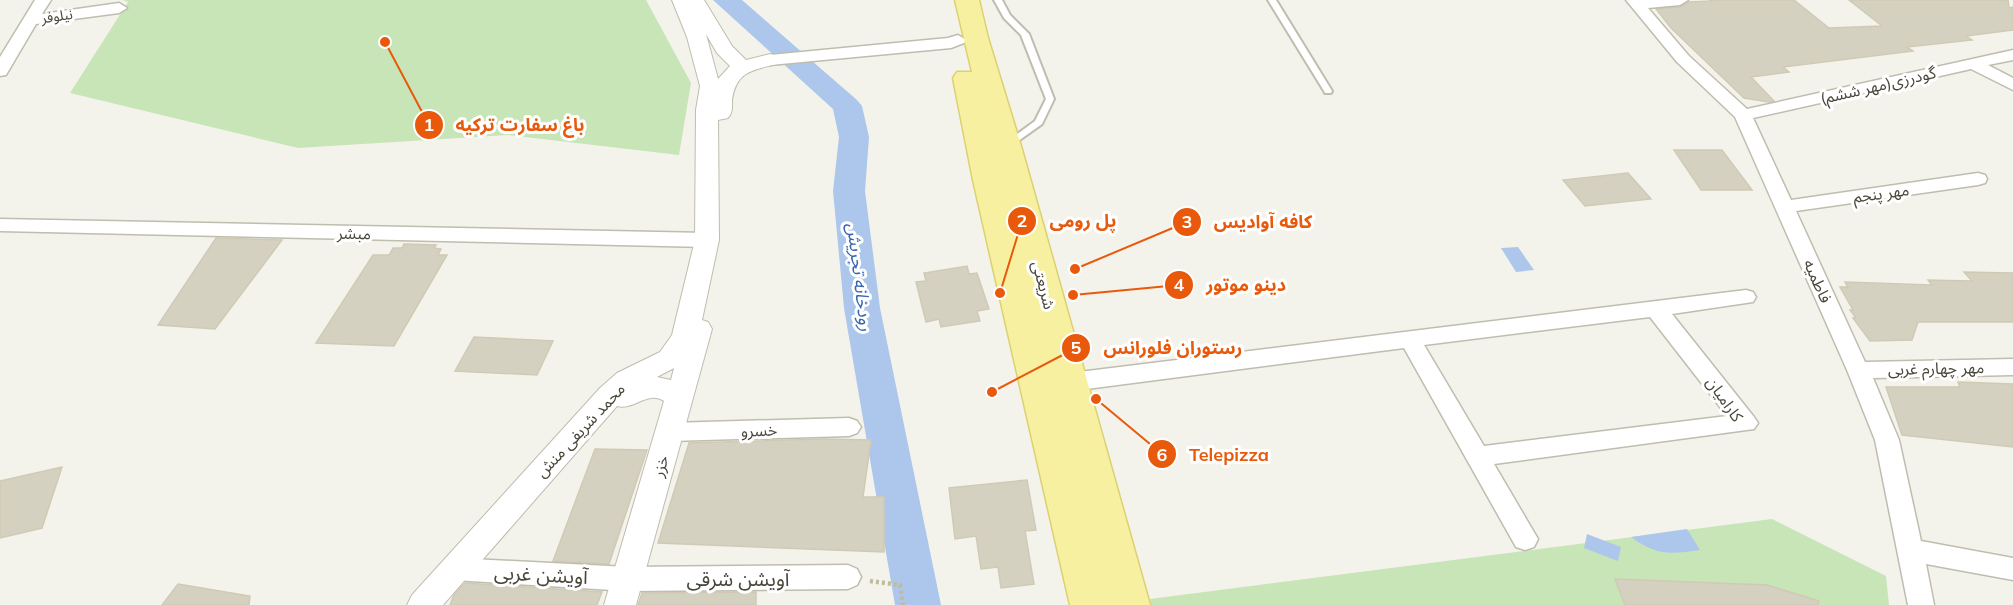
<svg xmlns="http://www.w3.org/2000/svg" width="2013" height="605" font-family="Mulish,'Noto Sans Arabic',sans-serif">
	<style>
		.green { fill: #c7e5b7 }
		.water { fill: #acc6ec }
		.lines { fill: none; stroke-linecap: round; stroke-linejoin: round }
		.river { fill: #acc6ec; fill-rule: evenodd }
		.building { fill: #d5d1c1; stroke: #d0cab5; stroke-width: 1.5 }
		.service-casing { stroke: #bfbdae; stroke-width: 4 }
		.minor-casing { stroke: #bfbdae; stroke-width: 3 }
		.tertiary-casing { stroke: #bfbdae; stroke-width: 2 }
		.primary-casing { stroke: #dcd171; stroke-width: 3 }
		.path { stroke: #c0bba0; stroke-width: 4.5; stroke-dasharray: 3 3; stroke-linecap: butt }
		.service { fill: #fff; fill-rule: evenodd }
		.minor { fill: #fff; fill-rule: evenodd }
		.tertiary { fill: #fff; fill-rule: evenodd }
		.primary { fill: #f7f0a1; fill-rule: evenodd }
		.labels { text-anchor: middle; dominant-baseline: central; stroke-width: 6; stroke-linejoin: round; paint-order: stroke }
		.far-street-label { font-size: 14px; fill: #484539; stroke: #fff }
		.street-label { font-size: 16px; fill: #484539; stroke: #fff }
		.water-label { font-size: 18px; font-style: italic; fill: #3966ae; stroke: #fff }
		.near-street-label { font-size: 20px; fill: #484539; stroke: #fff }
		.leader { fill: none; stroke: #e8590c; stroke-width: 2 }
		.callout-dot { fill: #e8590c; stroke: #fff; stroke-width: 2 }
		.mark-label { font-size: 18px; text-anchor: middle; font-weight: bold; fill: #fff }
		.callout-label { font-size: 18px; text-anchor: middle; font-weight: bold; fill: #e8590c; stroke: #fff; stroke-width: 6; stroke-linejoin: round; paint-order: stroke }
	</style>
	<rect width="100%" height="100%" fill="#f4f3eb"/>
	<!-- green -->
	<path class="green" d="M123 0H646L691 83 679 155 508 135 298 148 70 93 128 2Z
		M1772 519 1886 576 1889 605H1151L1150 599Z"/>
	<!-- water -->
	<path class="water" d="M1518 247 1534 270 1516 272 1501 248Z
		M1687 529 1700 550C1670 554 1657 556 1631 537Z
		M1587 534 1621 547 1618 561 1584 548Z"/>
	<g class="lines">
		<!-- river -->
		<path class="river" d="M713 0H742L857 100 862 106 869 137 865 191 880 308 941 605H895L844 308 833 191 839 137 833 109Z"/>
	</g>
	<!-- building -->
	<path class="building" d="M1709 0H1794L1829 28 1882 26 1849 0H2008L2009 8 2013 7V30L1966 36 1972 40 1907 47 1913 51 1783 67 1789 72 1751 77 1774 101 1769 102 1744 98 1671 28 1656 9 1680 7 1689 2 1711 1Z
		M1674 150H1722L1752 190H1701Z
		M1628 173 1651 199 1585 206 1563 180Z
		M216 238 282 240 215 329 158 325Z
		M404 244 436 245 434 248 441 249 438 255H447L394 346 316 343 373 255H389L393 248H402Z
		M967 266 969 274 977 273 989 309 977 311 980 321 941 327 939 319 926 322 916 282 926 281 924 273Z
		M1964 272 2013 273V322H1918L1912 340 1870 341 1853 318H1856L1850 310H1853L1840 287H1848L1845 282 1932 285 1928 280 1972 281Z
		M474 337 553 341 537 375 455 371Z
		M1958 382 2013 384V447L1902 435 1886 387H1960Z
		M825 439 871 440 863 497H884V552L658 543 689 443Z
		M595 449 647 450 609 564 553 561Z
		M62 467 42 528 0 538V481Z
		M1027 480 1036 530 1025 531 1034 584 1001 588 998 567 981 569 976 536 955 539 949 488Z
		M1615 579 1767 585 1819 601 1818 605H1625Z
		M465 583 602 592 597 605H450L454 595Z
		M178 584 250 596 249 605H162Z
		M756 592V605H638L642 593Z"/>
	<g class="lines">
		<defs>
			<path id="service" d="M994 0H1002L1010 15 1029 34 1054 99 1042 124 1007 149 1002 146 1004 144 1035 121 1046 99 1021 35 1004 18Z
				M1268 0H1276L1332 91 1331 93H1325L1324 91Z"/>
			<path id="minor" d="M35 0H51L42 14 119 3 127 8 119 13 36 24 6 75 0 76V57Z
				M1626 0H1688L1680 5 1648 8 1689 56 1747 109 2013 50V60L1988 65 2013 78V90L1971 69 1753 118 1791 200 1978 173 1985 175 1987 179 1985 183 1978 185 1796 211 1865 362 2013 359V375L1873 378 1899 440 1921 541 2013 558V580L1926 564 1934 605H1908L1875 440 1847 370 1735 117 1677 62Z
				M958 35 966 40 964 43 951 48 770 65 762 60 770 55 948 38Z
				M0 219 707 233 714 235 717 240 714 245 707 247 0 231Z
				M1746 290 1753 292 1756 297 1753 302 1672 314 1754 417 1758 423 1754 429 1494 464 1538 539 1534 547 1525 550 1516 547 1404 348 1071 391 1063 388 1060 382 1063 376 1071 373ZM1650 317 1727 416 1484 446 1424 345Z
				M849 418 857 421 861 427 857 433 849 436 670 441 662 439 658 432 662 425 670 423Z
				M454 558 628 567 848 565 857 569 861 577 857 585 848 589 628 591 454 580 445 577 441 569 445 561Z"/>
			<path id="tertiary" d="M672 0H704L732 46 746 60 770 54 777 56 780 60 777 64C753 70 736 71 732 100 732 107 733 112 728 118L718 120 719 240 702 320 708 322 712 329 636 605H604L664 401C648 390 633 411 617 406L443 605H407L412 595 600 388 617 373 660 352 672 335 695 240 696 110 700 86 687 37ZM706 34 717 53 730 66 718 79ZM674 368 671 380 657 377Z"/>
			<path id="primary" d="M955 0H979L988 38 1021 146 1150 605H1070L973 180 953 78 957 72H972Z"/>
		</defs>
		<!-- service casing -->
		<use href="#service" class="service-casing"/>
		<!-- minor casing -->
		<use href="#minor" class="minor-casing"/>
		<!-- tertiary casing -->
		<use href="#tertiary" class="tertiary-casing"/>
		<!-- primary casing -->
		<use href="#primary" class="primary-casing"/>
		<!-- path -->
		<path class="path" d="M870 581 900 585 903 605"/>
		<!-- service -->
		<use href="#service" class="service"/>
		<!-- minor -->
		<use href="#minor" class="minor"/>
		<!-- tertiary -->
		<use href="#tertiary" class="tertiary"/>
		<!-- primary -->
		<use href="#primary" class="primary"/>
	</g>
	<g class="labels">
		<!-- far-street labels -->
		<g class="far-street-label">
			<text transform="translate(57 16) rotate(-8)">نیلوفر</text>
		</g>
		<!-- street labels -->
		<g class="street-label">
			<text transform="translate(1878 85) rotate(-13)">گودرزی(مهر ششم)</text>
			<text transform="translate(1881 193) rotate(-8)">مهر پنجم</text>
			<text transform="translate(354 233) rotate(1)">مبشر</text>
			<text transform="translate(1818 281) rotate(66)">فاطمیه</text>
			<text transform="translate(1044 285) rotate(75)">شریعتی</text>
			<text transform="translate(1936 368) rotate(-1)">مهر چهارم غربی</text>
			<text transform="translate(1725 399) rotate(55)">کارامیان</text>
			<text transform="translate(580 430) rotate(-47)">محمد شریفی منش</text>
			<text transform="translate(759 430) rotate(-2)">خسرو</text>
			<text transform="translate(660 466) rotate(-74)">خزر</text>
		</g>
		<!-- water labels -->
		<g class="water-label">
			<text transform="translate(860 277) rotate(83)">رودخانه تجریش</text>
		</g>
		<!-- near-street labels -->
		<g class="near-street-label">
			<text transform="translate(541 574) rotate(3)">آویشن غربی</text>
			<text x="738" y="578">آویشن شرقی</text>
		</g>
	</g>
	<!-- callouts -->
	<path class="leader" d="M385 42L429 125M1000 293L1022 221M1075 269L1187 222M1073 295L1179 285M992 392L1076 348M1096 399L1162 454"/>
	<g class="callout-dot">
		<circle cx="385" cy="42" r="6"/>
		<circle cx="1000" cy="293" r="6"/>
		<circle cx="1075" cy="269" r="6"/>
		<circle cx="1073" cy="295" r="6"/>
		<circle cx="992" cy="392" r="6"/>
		<circle cx="1096" cy="399" r="6"/>
		<circle cx="429" cy="125" r="15"/>
		<circle cx="1022" cy="221" r="15"/>
		<circle cx="1187" cy="222" r="15"/>
		<circle cx="1179" cy="285" r="15"/>
		<circle cx="1076" cy="348" r="15"/>
		<circle cx="1162" cy="454" r="15"/>
	</g>
	<g class="mark-label">
		<text x="429" y="131">1</text>
		<text x="1022" y="227">2</text>
		<text x="1187" y="228">3</text>
		<text x="1179" y="291">4</text>
		<text x="1076" y="354">5</text>
		<text x="1162" y="461">6</text>
	</g>
	<g class="callout-label">
		<text x="520" y="131">باغ سفارت ترکیه</text>
		<text x="1083" y="227">پل رومی</text>
		<text x="1263" y="228">کافه آوادیس</text>
		<text x="1246" y="291">دینو موتور</text>
		<text x="1173" y="354">رستوران فلورانس</text>
		<text x="1229" y="461">Telepizza</text>
	</g>
</svg>
